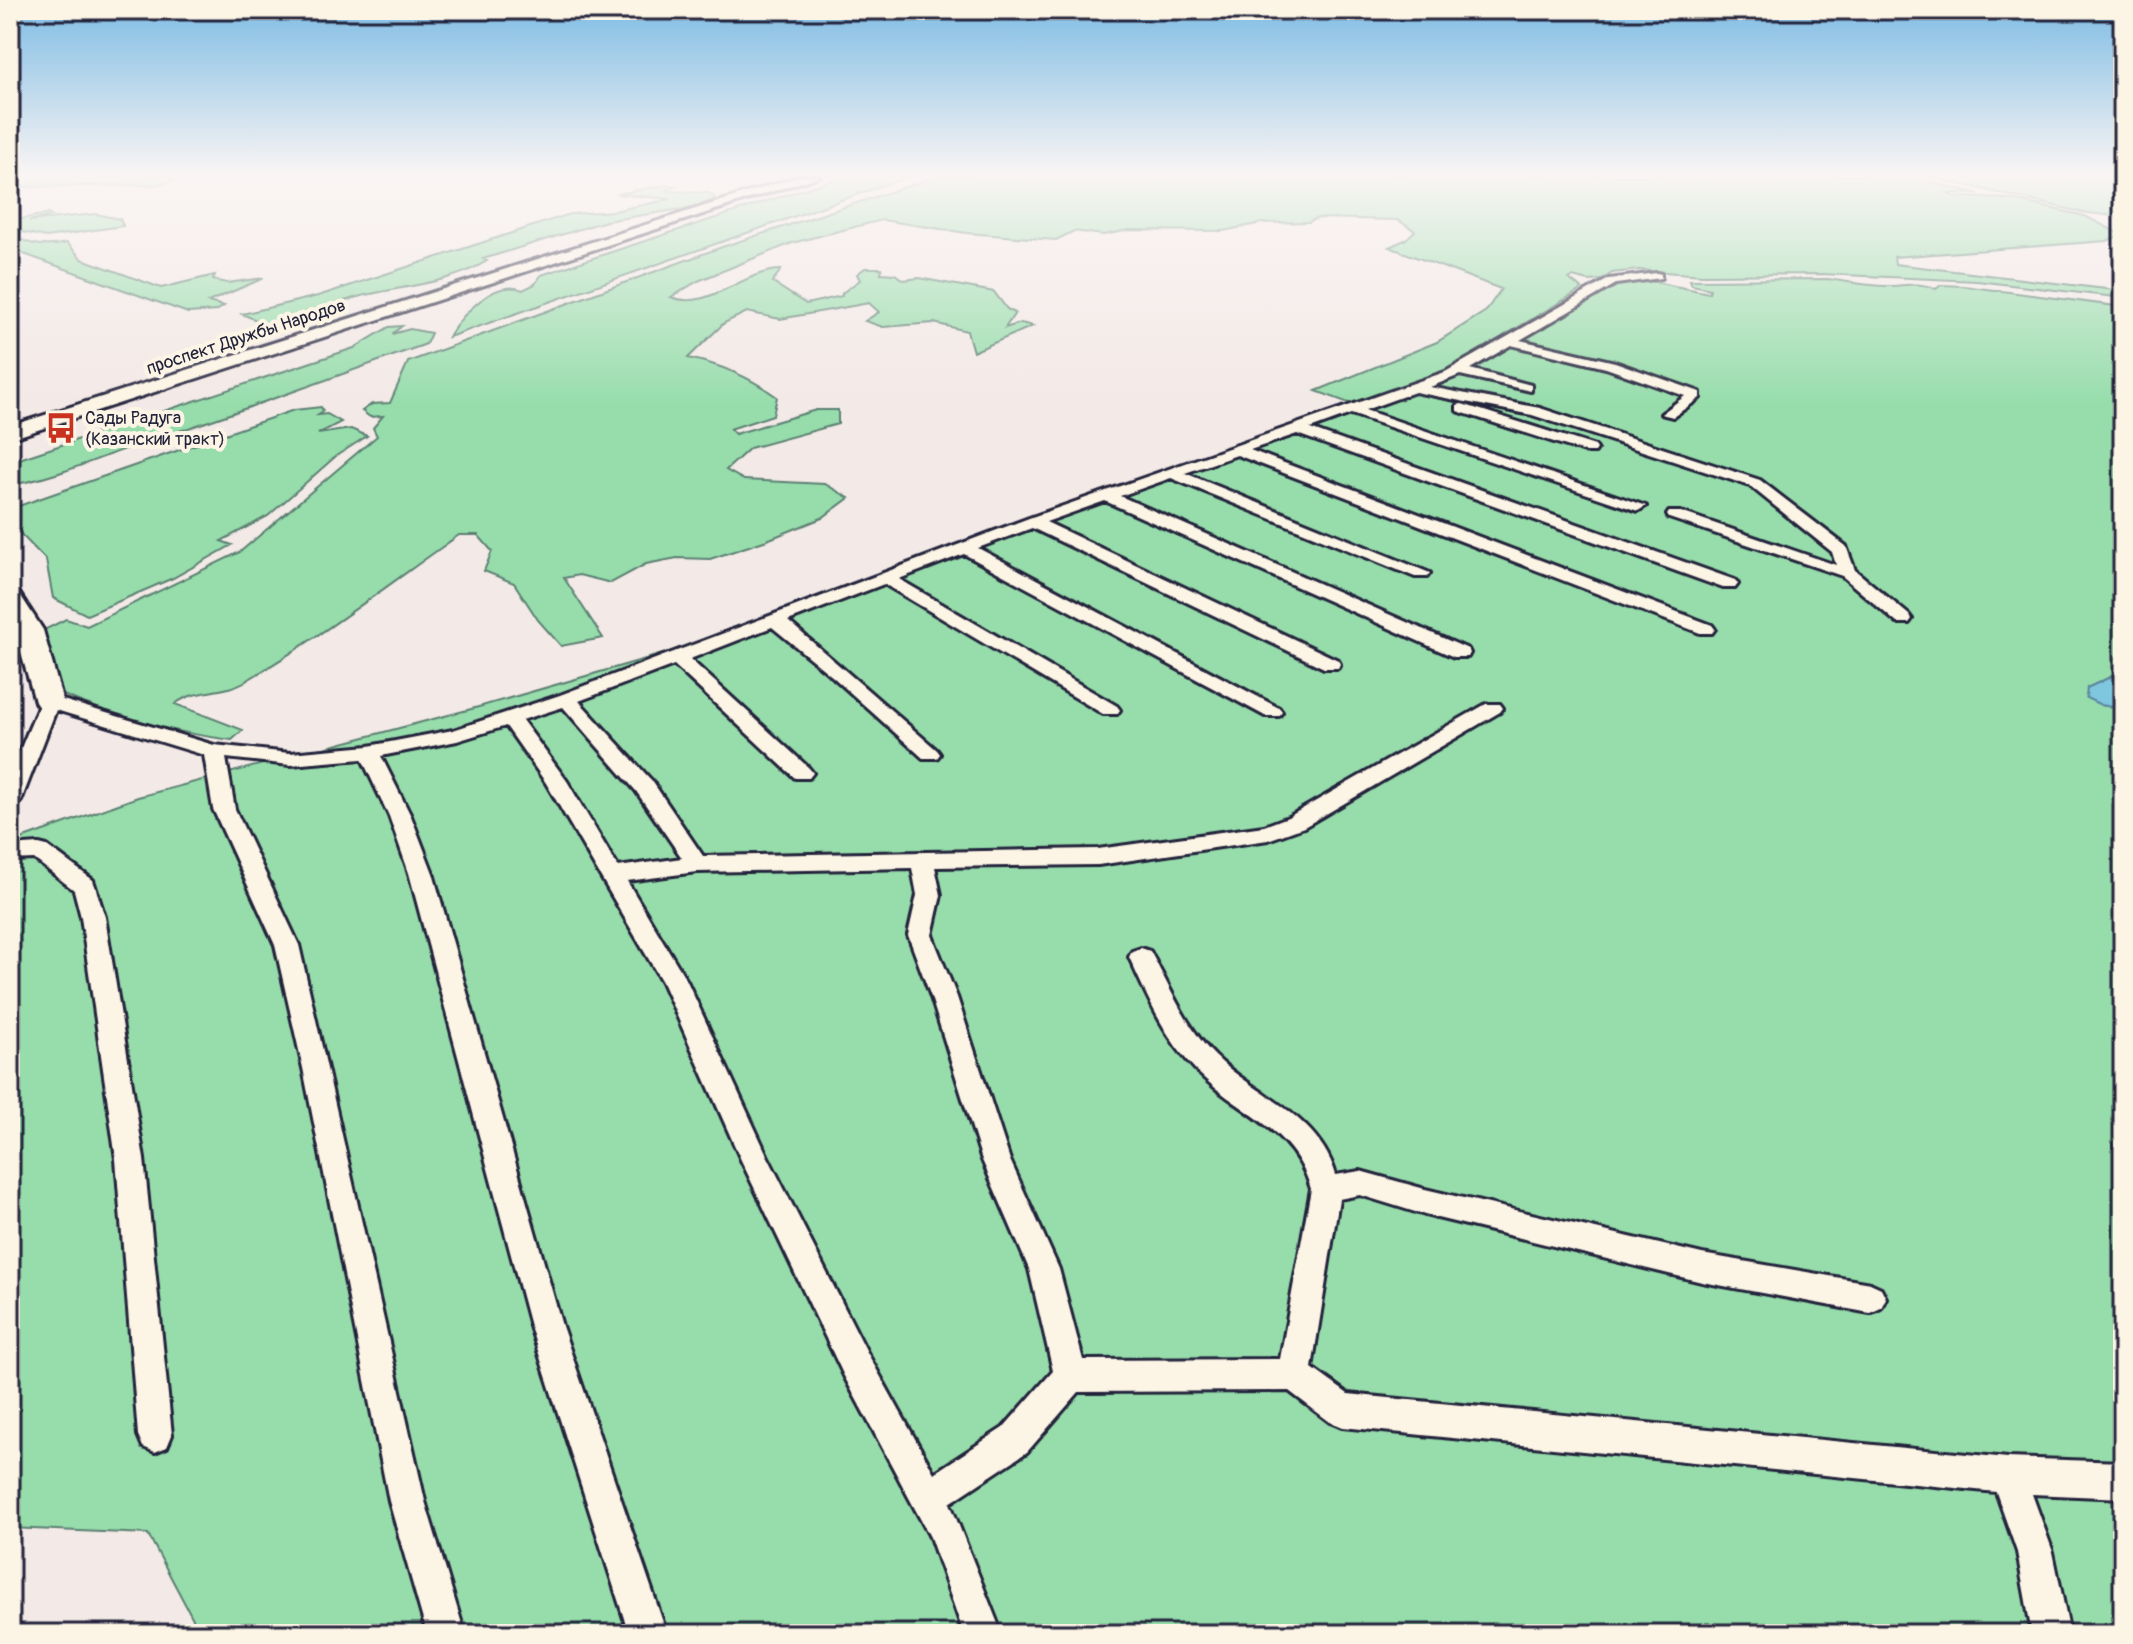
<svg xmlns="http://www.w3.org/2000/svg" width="2133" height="1644" font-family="Pangolin,sans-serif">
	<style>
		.green { fill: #96ddab; stroke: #5c8073; stroke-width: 2 }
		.water { fill: #7fc7df; stroke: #5a859d; stroke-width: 2 }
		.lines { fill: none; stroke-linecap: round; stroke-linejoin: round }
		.street-casing { stroke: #22223b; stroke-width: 6 }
		.secondary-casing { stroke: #22223b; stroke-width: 6 }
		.street { fill: #fcf5e5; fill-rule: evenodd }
		.secondary { fill: #fcf5e5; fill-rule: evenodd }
		.labels { text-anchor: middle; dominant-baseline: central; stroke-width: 8; stroke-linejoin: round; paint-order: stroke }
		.far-street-label { font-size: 18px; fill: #22223b; stroke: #fcf5e5 }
		.far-poi-label { font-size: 18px; fill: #22223b; stroke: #fcf5e5; text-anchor: start }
	</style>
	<rect width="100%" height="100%" fill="#f3e9e6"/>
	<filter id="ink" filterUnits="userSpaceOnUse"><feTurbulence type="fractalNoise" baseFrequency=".0125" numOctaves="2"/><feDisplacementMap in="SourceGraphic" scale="16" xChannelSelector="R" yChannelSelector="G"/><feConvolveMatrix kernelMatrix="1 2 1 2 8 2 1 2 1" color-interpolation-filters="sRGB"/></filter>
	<g filter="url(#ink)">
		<!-- green -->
		<path class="green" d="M10 176H198L153 185 10 187Z
			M844 176H910L449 337C461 315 495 278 523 290L535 284 541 275Z
			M939 176H1906L1979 194 1948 193 1954 197 2009 199 2085 216 2122 235 2107 241 1894 257 1895 264 2123 291V298L1977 281 1821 274 1703 275 1639 270 1612 273 1602 280 1589 281 1572 277 1569 279 1582 289 1440 374 1354 405 1316 391 1437 342 1486 311 1501 289 1389 247 1405 240 1415 231 1398 220 1317 218 1309 222 1262 223 1223 231 1129 230 1103 235 1074 231 1056 240 967 233 882 220 792 243 698 281 671 297C707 312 744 270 781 270L772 282 806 304 842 296V293L860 280 857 274 865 268H882L881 273 895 274 903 280 919 278 994 292 1007 309 1015 313 1005 328 1021 323 1033 326 973 352 967 331 934 323 883 327 865 321 879 312 869 303 780 319 747 312 724 323 688 358C722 365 750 377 777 397L773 415 730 429 735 434 816 410H838V424L750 448 726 470 744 480 825 484 849 498 822 518 767 540 710 559 677 558 646 564 611 583 579 575 564 578 603 638 561 646 538 620 514 583 484 571 492 551 478 535H459C388 585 319 638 244 682 221 695 196 688 175 704L243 730 232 740C169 732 115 717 56 692L40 632 66 619 87 626 240 552 377 436 373 428 383 416 370 417 362 411 372 404 390 403 408 362 722 247Z
			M1925 176H2123V217L2081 212Z
			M666 185 675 186 666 191 709 193 716 199 688 208 606 221 483 259 487 261C447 286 395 286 351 299 323 307 296 318 268 325L242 314 318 296 570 214 614 211 671 199 617 194Z
			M47 214 51 216 29 221 95 214 120 219 123 226 46 237 23 232 14 235C29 246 49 247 67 243L82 259 161 288 215 275 213 280 227 283 264 278 208 302 224 306 216 311 188 313 10 249V221Z
			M1828 279C1848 282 1873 287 1893 286 1909 285 1920 282 1936 289L1941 285 1964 286 2123 307V671L2087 688 2102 705 2123 709V1634H201L148 1534 10 1528V843L138 797 475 708 739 632 1446 379 1459 377C1474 360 1497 351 1518 345L1516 340 1617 285 1630 281H1650L1709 293 1710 289 1692 285 1690 280Z
			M402 326 392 334 410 329 431 333 426 344C334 377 242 411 149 441 103 455 58 478 10 485V462L354 348 389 327Z
			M321 407 323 411 318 415 327 414 341 422 318 434 351 429 367 436 336 456 268 516 221 541 232 545 173 578 87 615 53 598 46 560 10 523V509L294 410Z"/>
		<!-- water -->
		<path class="water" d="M2123 671V709L2101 705 2086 698 2087 688Z"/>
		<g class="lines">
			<defs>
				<path id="street" d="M1657 273 1661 274V278L1616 284 1520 340 1615 362 1700 392V398L1673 417 1661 414 1685 396 1606 368 1511 345 1470 369 1531 385V391L1460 375 1430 387 1540 408 1760 480 1846 546 1855 570 1909 615 1912 619 1909 623H1897L1842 576 1669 518 1667 515 1669 512H1681L1836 565 1832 552 1750 486 1532 415 1415 392 1365 410 1646 506 1638 511 1632 509 1351 414 1310 429 1735 580 1738 584 1735 588H1723L1297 434 1250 450 1712 625 1715 629 1712 633H1700L1237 455 1185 473 1430 573 1427 577H1415L1171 478 1120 496 1468 649 1470 653 1468 657H1454L1105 501 1046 522 1338 660 1340 664 1338 668H1324L1032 528 978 548 1279 708 1282 712 1279 716H1265L964 554 899 579 1117 706 1120 710 1117 714H1103L884 584 788 621 937 750 940 754 937 758H923L833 677 772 627 690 659 809 768 813 773 809 778H795L674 665 579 701 652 781 703 856 1098 849 1264 826 1288 817 1486 704H1500L1503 708 1500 712 1304 827 1268 840 1098 865 935 867 941 895 932 935 957 997 1010 1160 1059 1269 1083 1360 1280 1359 1311 1189C1293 1125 1235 1113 1194 1068 1164 1037 1147 996 1129 957L1132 951 1141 948 1150 951C1170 987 1185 1026 1215 1056 1256 1096 1318 1114 1336 1175L1360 1171 1425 1189 1702 1254 1870 1283 1881 1288 1886 1298 1881 1308 1870 1313 1702 1282 1425 1215 1360 1195 1339 1199 1312 1368 1348 1394 2008 1458 2123 1462V1498L2032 1494 2053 1552 2070 1634H2032L2017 1552 1996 1492 1342 1427 1330 1422 1289 1391 1079 1392 1027 1452 950 1503 1002 1634H964L930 1537 844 1376 741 1160 662 982 546 783 506 726 457 741 381 756 411 816 433 873 562 1326 667 1634H629L530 1326 409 873 389 816 362 759 290 765 226 758 235 809 299 945 425 1501 465 1634H427L389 1501 303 1068 275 945 213 809 204 755 56 710 21 801 10 808V774L42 698H56L214 745 290 753 369 746 453 730 560 695 1029 518 1445 372 1609 279ZM563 707 636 791 682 858 618 867 567 781 522 720ZM912 868 917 895 908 935 931 997 982 1160 1029 1269 1053 1371 1003 1428 934 1473 868 1354 768 1157 687 981 627 881 697 872Z
					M1462 404 1595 446 1597 449 1595 452H1585L1457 411V405Z
					M39 844 47 846 93 880 105 917 144 1159 172 1435 167 1447 155 1452 143 1447 138 1435 116 1159 81 917 74 890 34 859 10 860V846Z"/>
				<path id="secondary" d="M800 176H820L10 439V426Z
					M10 590 19 593 43 630 63 702 59 708 49 711 39 708 35 702C26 665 10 628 10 590Z"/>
			</defs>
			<!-- street casing -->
			<use href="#street" class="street-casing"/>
			<!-- secondary casing -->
			<use href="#secondary" class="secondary-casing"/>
			<!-- street -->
			<use href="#street" class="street"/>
			<!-- secondary -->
			<use href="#secondary" class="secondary"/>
		</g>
	</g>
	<!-- sky -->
	<linearGradient id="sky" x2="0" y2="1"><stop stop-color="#7ebce4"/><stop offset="0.43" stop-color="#faf5f4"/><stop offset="1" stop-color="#faf5f4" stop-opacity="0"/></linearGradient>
	<rect width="2133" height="406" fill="url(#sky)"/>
	<!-- icons -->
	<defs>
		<symbol id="bus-bare" viewBox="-9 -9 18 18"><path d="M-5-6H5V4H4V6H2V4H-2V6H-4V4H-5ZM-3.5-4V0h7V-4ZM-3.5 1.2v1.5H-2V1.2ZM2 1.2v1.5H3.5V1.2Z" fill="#c8321e" stroke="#fcf5e5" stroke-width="2.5" paint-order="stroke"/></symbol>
	</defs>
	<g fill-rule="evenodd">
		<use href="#bus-bare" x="39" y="406" width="44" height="44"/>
	</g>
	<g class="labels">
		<!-- far-street labels -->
		<g class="far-street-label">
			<text transform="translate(246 337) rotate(-18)">проспект Дружбы Народов</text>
		</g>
		<!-- far-poi labels -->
		<g class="far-poi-label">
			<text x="85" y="418">Сады Радуга<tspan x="85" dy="21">(Казанский тракт)</tspan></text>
		</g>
	</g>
	<!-- margin -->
	<rect width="2133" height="1644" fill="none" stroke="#fcf5e5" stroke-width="40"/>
	<rect x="20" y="20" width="2093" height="1604" fill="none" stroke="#22223b" stroke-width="3" filter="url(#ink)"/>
</svg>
